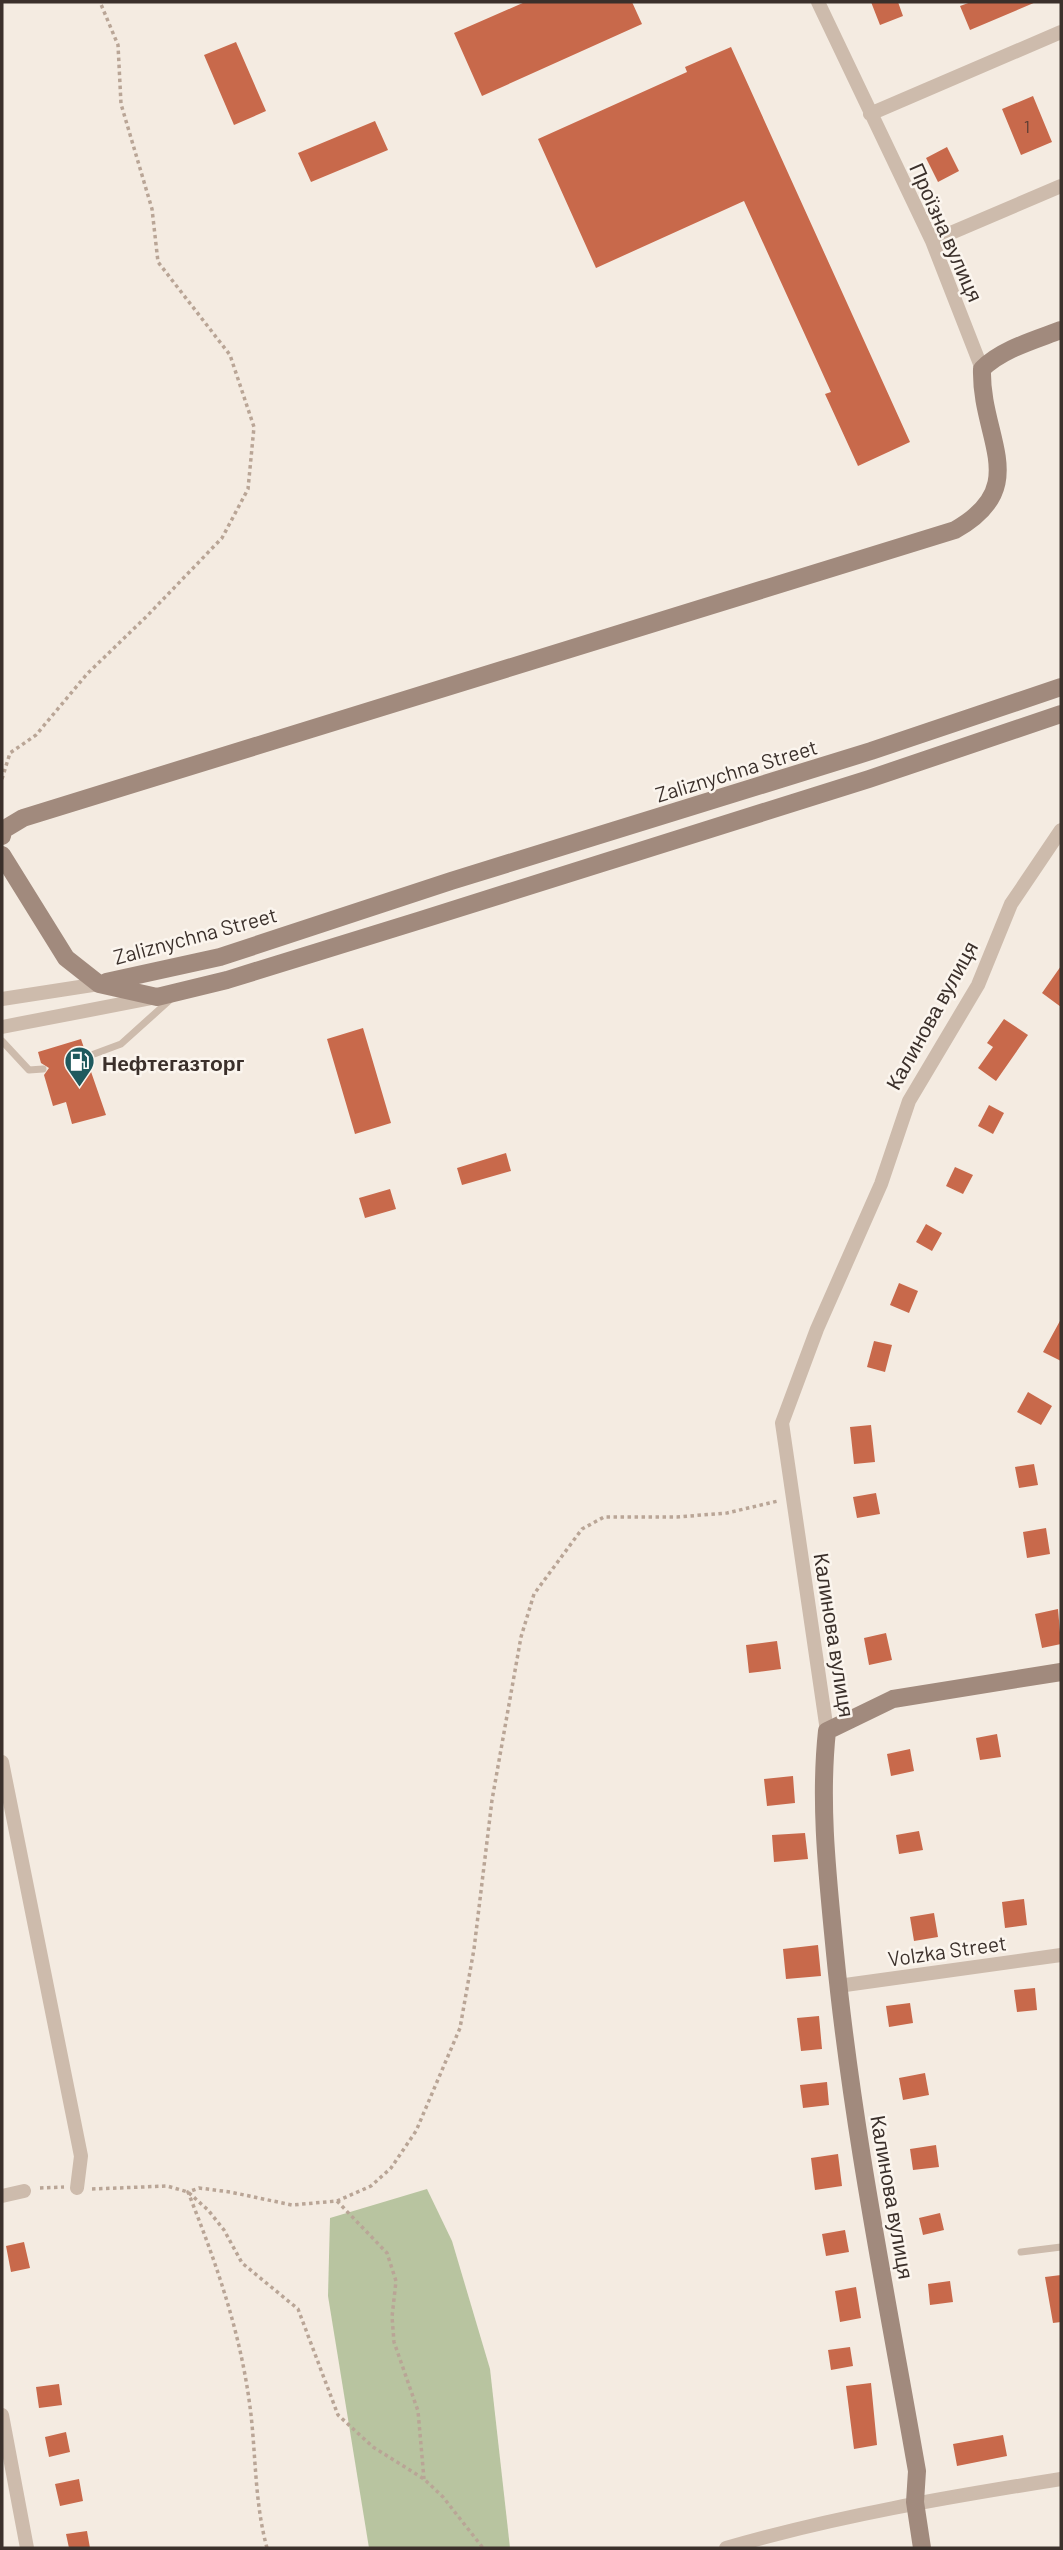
<svg xmlns="http://www.w3.org/2000/svg" width="1063" height="2550" font-family="Barlow,sans-serif">
	<style>
		.green { fill: #b8c4a0 }
		.building { fill: #c8694b }
		.lines { fill: none; stroke-linecap: round; stroke-linejoin: round }
		.path { stroke: #b9a596; stroke-width: 3.5; stroke-dasharray: 3.5 3.5; stroke-linecap: butt }
		.lane { stroke: #cdbbac; stroke-width: 7 }
		.street { stroke: #cdbbac; stroke-width: 14 }
		.secondary { stroke: #a18a7d; stroke-width: 18 }
		.labels { text-anchor: middle; dominant-baseline: central; stroke-width: 5; stroke-linejoin: round; paint-order: stroke }
		.number-label { font-size: 18px; fill: #5e3e33 }
		.street-label { font-size: 21px; fill: #3b302b; stroke: #fbf5ee }
		.poi-label { font-size: 21px; font-weight: bold; fill: #3b302b; stroke: #fbf5ee; text-anchor: start }
	</style>
	<rect width="100%" height="100%" fill="#f4ebe1"/>
	<!-- green -->
	<path class="green" d="M427 2189 452 2241 490 2369 510 2548H369L328 2296 330 2218Z"/>
	<!-- building -->
	<path class="building" d="M525 2H632L642 24 482 96 454 33Z
		M871 2H898L903 16 880 25Z
		M971 2H1036L970 30 960 6Z
		M236 42 266 111 234 125 204 55Z
		M731 47 910 442 858 466 825 394 831 392 744 201 596 268 538 139 687 72 685 67Z
		M1033 96 1052 142 1021 155 1002 109Z
		M375 121 388 150 311 182 298 153Z
		M947 147 959 171 938 182 926 158Z
		M1061 966V1007L1042 993Z
		M1004 1019 1028 1035 996 1081 978 1068 993 1047 987 1043Z
		M363 1028 391 1123 355 1134 327 1039Z
		M81 1039 85 1051 80 1058 88 1063 106 1115 72 1124 66 1102 53 1106 44 1075 49 1068 41 1063 38 1052Z
		M989 1105 1004 1113 993 1134 978 1126Z
		M506 1153 511 1171 462 1185 457 1168Z
		M955 1167 973 1175 963 1194 946 1186Z
		M390 1189 396 1209 365 1218 359 1198Z
		M926 1224 942 1233 932 1251 916 1242Z
		M899 1283 918 1291 909 1313 890 1305Z
		M1061 1319V1361L1043 1352Z
		M874 1341 892 1345 885 1372 867 1367Z
		M1028 1392 1052 1406 1041 1425 1017 1412Z
		M871 1425 875 1462 854 1464 850 1427Z
		M1034 1464 1038 1485 1019 1488 1015 1467Z
		M876 1493 880 1514 857 1518 853 1497Z
		M1046 1528 1050 1554 1027 1558 1023 1532Z
		M1058 1609 1061 1644 1042 1648 1035 1614Z
		M886 1633 892 1660 869 1665 864 1638Z
		M777 1641 781 1669 749 1673 746 1645Z
		M997 1734 1001 1757 980 1760 976 1738Z
		M910 1749 914 1771 891 1776 887 1754Z
		M793 1776 795 1803 767 1806 764 1779Z
		M919 1831 923 1850 899 1854 896 1835Z
		M805 1833 808 1859 774 1862 772 1835Z
		M1024 1899 1027 1925 1005 1928 1002 1902Z
		M934 1913 938 1937 914 1941 910 1917Z
		M818 1945 821 1976 786 1979 783 1949Z
		M1035 1988 1037 2010 1017 2012 1014 1990Z
		M910 2003 913 2023 889 2027 886 2006Z
		M819 2016 822 2049 801 2051 797 2018Z
		M925 2073 929 2095 903 2100 899 2078Z
		M827 2082 829 2105 803 2108 800 2085Z
		M936 2145 939 2167 913 2170 910 2149Z
		M838 2154 842 2186 815 2190 811 2158Z
		M940 2213 944 2230 923 2235 919 2218Z
		M845 2230 849 2252 826 2256 822 2234Z
		M24 2242 30 2268 11 2272 6 2246Z
		M1061 2275V2322L1053 2323 1045 2277Z
		M950 2281 953 2302 930 2305 928 2284Z
		M856 2287 861 2318 840 2322 835 2291Z
		M850 2347 853 2366 831 2370 828 2350Z
		M871 2383 877 2445 854 2449 846 2386Z
		M59 2384 62 2405 39 2408 36 2387Z
		M66 2432 70 2452 49 2457 45 2437Z
		M1003 2435 1007 2456 957 2466 953 2444Z
		M79 2479 83 2501 60 2506 55 2484Z
		M87 2531 90 2548H69L66 2534Z"/>
	<g class="lines">
		<!-- path -->
		<path class="path" d="M2 779 10 753 36 735 87 674 147 616 222 538 248 489 254 427 230 355 158 262 152 209 121 104 118 45 100 2
			M40 2188 64 2187
			M92 2189 167 2186 188 2192 208 2210 224 2230 242 2263 298 2309 338 2415 373 2447 424 2479 443 2497 483 2548
			M337 2201 387 2253 396 2281 392 2317 394 2342 418 2411 424 2479
			M267 2548C255 2504 256 2460 251 2415 242 2336 217 2265 188 2192L199 2188 230 2192 292 2205 337 2201 371 2186 391 2168 416 2131 460 2028 474 1949 492 1800 521 1637 534 1594 582 1529 604 1517H677L727 1513 778 1501"/>
		<!-- lane -->
		<path class="lane" d="M2 1041 29 1070 43 1069
			M86 1057 121 1044 171 999
			M1021 2252 1061 2247"/>
		<!-- street -->
		<path class="street" d="M818 2 932 241 982 369
			M870 114 1061 32
			M932 241 1061 186
			M2 999 99 984
			M2 1027 152 998
			M827 1731 782 1423 817 1329 881 1184 909 1101 978 985 1011 904 1061 830
			M2 1762 81 2156 77 2188
			M838 1986 1061 1955
			M2 2196 24 2191
			M2 2415 27 2548
			M726 2548C836 2516 948 2497 1061 2479"/>
		<!-- secondary -->
		<path class="secondary" d="M2 836 3 830 23 818 955 530C1033 486 980 438 982 369 1002 349 1035 340 1061 330
			M2 855 66 958 99 984 157 997 227 980 421 920 869 779 1061 714
			M106 982 220 957 451 881 871 751 1061 687
			M922 2548 915 2502 917 2471C887 2299 852 2127 835 1953 828 1880 819 1805 827 1731L893 1699 1061 1672"/>
	</g>
	<!-- icons -->
	<defs>
		<symbol id="fuel-pin" viewBox="-11 -11 22 30"><path d="M0 17L-7.5 6A9.5 9.5 0 1 1 7.5 6Z" fill="#1f5a5e" stroke="#fbf5ee"/><path d="M-5.5-6h7V0h2V4h1.3V-2.5L3-4.5l.8-.8L6-3V5H2.5V1h-1V6h-7ZM-4.2-4.7v3.2H.2V-4.7Z" fill="#fff"/></symbol>
	</defs>
	<g fill-rule="evenodd">
		<use href="#fuel-pin" x="62" y="1044" width="35" height="47"/>
	</g>
	<g class="labels">
		<!-- number labels -->
		<g class="number-label">
			<text x="1027" y="126">1</text>
		</g>
		<!-- street labels -->
		<g class="street-label">
			<text transform="translate(947 232) rotate(66)">Проїзна вулиця</text>
			<text transform="translate(736 770) rotate(-17)">Zaliznychna Street</text>
			<text transform="translate(195 935) rotate(-15)">Zaliznychna Street</text>
			<text transform="translate(931 1015) rotate(-61)">Калинова вулиця</text>
			<text transform="translate(835 1635) rotate(81)">Калинова вулиця</text>
			<text transform="translate(947 1950) rotate(-8)">Volzka Street</text>
			<text transform="translate(893 2197) rotate(80)">Калинова вулиця</text>
		</g>
		<!-- poi labels -->
		<g class="poi-label">
			<text x="102" y="1062">Нефтегазторг</text>
		</g>
	</g>
	<!-- border -->
	<rect width="1063" height="2550" fill="none" stroke="#3b302b" stroke-width="7"/>
</svg>
